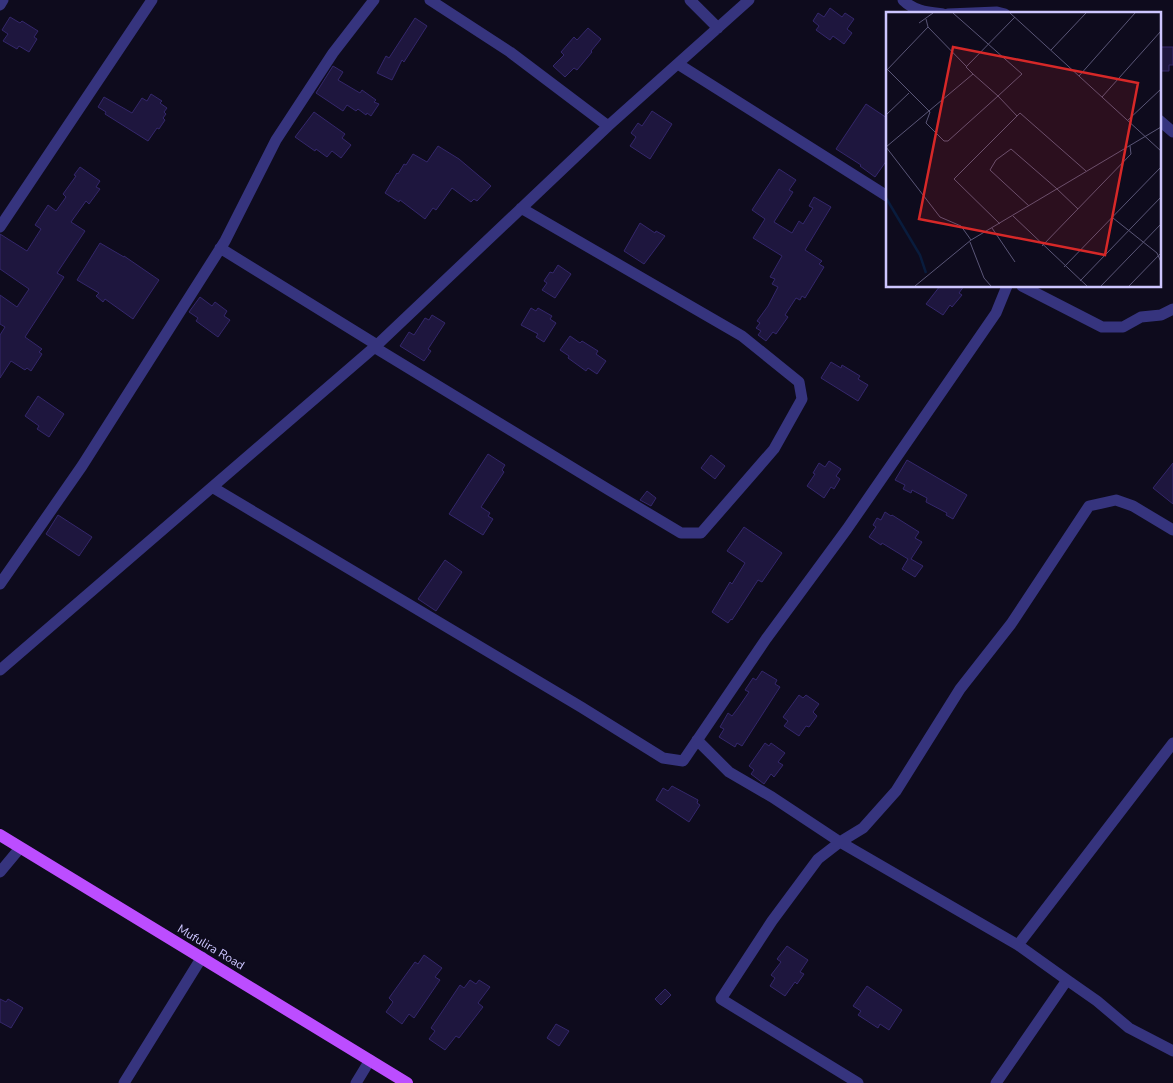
<svg xmlns="http://www.w3.org/2000/svg" width="1173" height="1083" font-family="'Nunito Sans',sans-serif">
	<style>
		.building { fill: #1e163e; stroke: #34276b }
		.lines { fill: none; stroke-linecap: round; stroke-linejoin: round }
		.minor { stroke: #36347e; stroke-width: 11 }
		.major { stroke: #bc4dff; stroke-width: 12 }
		.labels { text-anchor: middle; dominant-baseline: central; stroke-width: 4.5; stroke-linejoin: round; paint-order: stroke }
		.street-label { font-size: 12px; fill: #cdc6ff; stroke: #0e0b1d }
		.inset-river { fill: none; stroke: #091c3d; stroke-width: 2.5 }
		.inset-road { fill: none; stroke: #5a5677; stroke-width: 1 }
		.view { fill: #d62828; fill-opacity: 0.15; stroke: #d62828; stroke-width: 2.5 }
		.inset-edge { fill: none; stroke: #cdc6ff; stroke-width: 2.5 }
	</style>
	<rect width="100%" height="100%" fill="#0e0b1d"/>
	<!-- building -->
	<path class="building" d="M830 8 842 17 845 13 854 19 847 29 852 33 844 44 833 36 830 40 816 30 819 26 813 21 818 13 824 17Z
		M10 17 20 23 22 21 38 31 34 37 37 39 29 52 19 46 17 49 3 41 8 34 2 30Z
		M415 18 427 26 404 62 402 60 392 80 377 73 386 56 389 58Z
		M588 28 601 39 591 51 592 52 577 70 574 68 565 77 553 66 564 55 561 52 574 37 577 40Z
		M1159 47H1173V65H1169V71H1159Z
		M333 66 343 72 338 80 360 93 362 90 376 100 374 102 379 104 371 116 367 113 366 115 358 109 356 111 347 105 343 111 316 93Z
		M151 94 162 101 160 103 167 108 164 112 166 114 163 118 165 120 159 129 157 128 148 141 105 114 106 112 98 107 104 97 132 113 142 98 147 101Z
		M866 104 887 118V160L875 177 860 166 861 165 836 149Z
		M652 111 672 124 650 159 630 146 636 137 631 133 638 123 642 126Z
		M314 112 345 134 342 138 351 145 341 158 332 151 327 157 316 149 315 151 295 137Z
		M438 146 459 159 491 186 477 201 474 199 471 202 452 188 436 210 433 208 425 219 400 200 399 202 385 193 397 173 398 174 404 164 406 165 413 154 427 162Z
		M80 167 100 181 96 187 100 189 89 204 86 201 71 222 85 231 57 273 64 277 25 337 42 349 39 352 42 354 31 371 27 368 25 370 11 361 0 378V335L5 327 0 324V295L17 307 29 289 0 269V234L27 251 41 229 35 225 48 205 56 211 66 197 63 194 76 176 74 175Z
		M779 169 796 180 789 190 793 192 774 222 792 233 799 221 803 224 813 208 809 206 814 197 831 207 805 250 822 261 819 264 824 267 805 298 802 296 800 300 796 298 785 315 788 317 776 334 773 332 766 341 758 335 761 331 756 328 760 323 757 321 768 306 778 287 772 284 775 279 770 277 782 256 753 238 765 219 752 210Z
		M640 223 655 233 656 231 665 236 644 264 624 251Z
		M100 243 124 257V256L159 280 133 319 105 299 103 302 96 296 99 293 77 280Z
		M558 265 571 274 555 298 542 290 547 283 544 281 550 272 553 273Z
		M940 286H964L959 293 962 295 952 307 950 305 943 315 926 304Z
		M200 297 212 306 215 302 227 311 224 316 230 320 218 337 196 321 198 318 189 312Z
		M531 308 536 311 538 308 552 316 550 319 556 323 544 342 536 337 538 334 521 325Z
		M432 315 445 323 428 349 431 351 424 361 400 346 409 332 414 335 425 318 429 320Z
		M570 336 580 343 582 341 598 351 596 354 606 361 597 374 588 368 586 371 568 358 569 356 560 350Z
		M831 362 841 368 842 365 860 376 858 379 868 385 858 401 821 378Z
		M38 396 64 414 49 437 37 429 39 426 25 416Z
		M488 454 505 465 502 470 504 472 481 507 490 513 488 516 493 519 483 535 449 514Z
		M711 455 725 466 715 479 701 468Z
		M907 460 967 495 953 519 946 515 947 513 926 502 927 498 912 490 911 493 903 489 905 485 895 480Z
		M829 461 841 469 836 476 840 479 834 489 831 487 824 498 807 486 815 474 813 473 819 463 825 467Z
		M1173 463V504L1153 488Z
		M647 491 656 498 651 506 640 500Z
		M885 512 891 516 892 515 919 532 915 538 922 542 911 559 923 566 915 577 902 569 908 559 882 543 881 545 869 537 876 527 873 525 877 518 881 520Z
		M58 515 92 537 79 556 46 534Z
		M744 527 782 553 762 582 758 580 732 620 731 619 728 623 712 612 730 582 732 584 745 563 727 551Z
		M445 560 462 572 436 611 418 599Z
		M762 671 777 680 775 684 780 687 742 746 737 743 735 747 719 737 724 729 720 727 728 713 732 716 738 708 749 692 745 690 753 678 756 680Z
		M799 695 803 698 806 695 819 704 813 712 817 716 809 727 806 726 799 736 784 726 788 721 783 717Z
		M765 743 769 746 771 743 785 753 778 762 783 765 774 777 771 774 764 784 751 774 754 770 749 766Z
		M672 786 698 800 697 803 700 805 689 822 656 800 663 788 668 791Z
		M787 946 808 960 800 972 804 974 797 984 795 982 785 996 770 986 775 978 771 975 781 962 777 959Z
		M424 955 442 968 435 977 440 980 414 1018 409 1014 402 1024 386 1012 393 1002 389 998 415 962 418 964Z
		M470 980 476 984 479 980 490 987 478 1003 483 1007 459 1038 456 1036 445 1050 429 1039 435 1031 431 1028 460 985 464 988Z
		M867 986 902 1010 889 1030 880 1024 878 1028 858 1015 861 1011 853 1006Z
		M665 989 671 995 661 1005 655 999Z
		M0 999 6 1002 8 999 23 1008 11 1028 0 1022Z
		M556 1024 569 1031 559 1046 547 1038Z"/>
	<g class="lines">
		<!-- minor -->
		<path class="minor" d="M430 0 510 52 608 126
			M690 0 718 28
			M903 0C914 11 928 12 943 14
			M0 5 3 0
			M948 14 997 12 1005 14
			M678 64 887 196
			M1159 120 1173 132
			M0 227 152 0
			M220 248 377 345
			M1022 286 1102 327H1123L1141 317 1161 315 1173 309
			M374 347 609 490 681 533H701L774 449 802 399 799 382 742 336 521 208
			M212 487 581 707 663 758 683 761 766 639 847 529 996 313 1007 286
			M0 584 82 466 225 241 276 140 333 53 374 0
			M0 670 377 345 608 126 749 0
			M697 740 729 772 772 797 840 842 818 859 772 921 721 999 858 1083
			M0 872 20 848
			M1018 945 840 842 863 828 896 791 960 689 1011 624 1089 506 1116 500 1133 506 1173 530
			M1067 980 1097 1001 1129 1028 1173 1051
			M124 1083 202 957
			M356 1083 370 1060
			M996 1083 1067 980 1018 945 1173 743"/>
		<!-- major -->
		<path class="major" d="M0 835 407 1083"/>
	</g>
	<g class="labels">
		<!-- street labels -->
		<g class="street-label">
			<text transform="translate(211 947) rotate(31)">Mufulira Road</text>
		</g>
	</g>
	<!-- overview -->
	<g transform="translate(886 12)">
		<rect width="275" height="275" fill="#0e0b1d"/>
		<path class="inset-river" d="M0 186 34 243 40 261"/>
		<path class="inset-road" d="M67 1 136 62 112 84 131 104M124 1 275 139M40 7 42 15 80 54M33 11 47 1M165 38 200 1M0 56 44 100 40 111 58 129H62L112 84 87 62M0 59 42 15M193 64 249 1M216 85 275 19M0 103 23 81M242 108 275 77M170 176 192 197M143 194 104 158 110 148 125 137 170 176M127 204 201 274M227 206 271 241 275 250M114 212 68 167 134 101 200 159M106 216 129 250M85 228 75 214 54 205 0 135 87 62 80 55 129 5M84 230 98 266 105 274M156 234 245 142 244 134M178 255 275 155M194 269 275 185M29 274 85 228 275 115M215 274 275 212M243 274 275 241"/>
		<path class="view" d="M67 35 252 71 219 243 33 207Z"/>
		<rect width="275" height="275" class="inset-edge"/>
	</g>
</svg>
